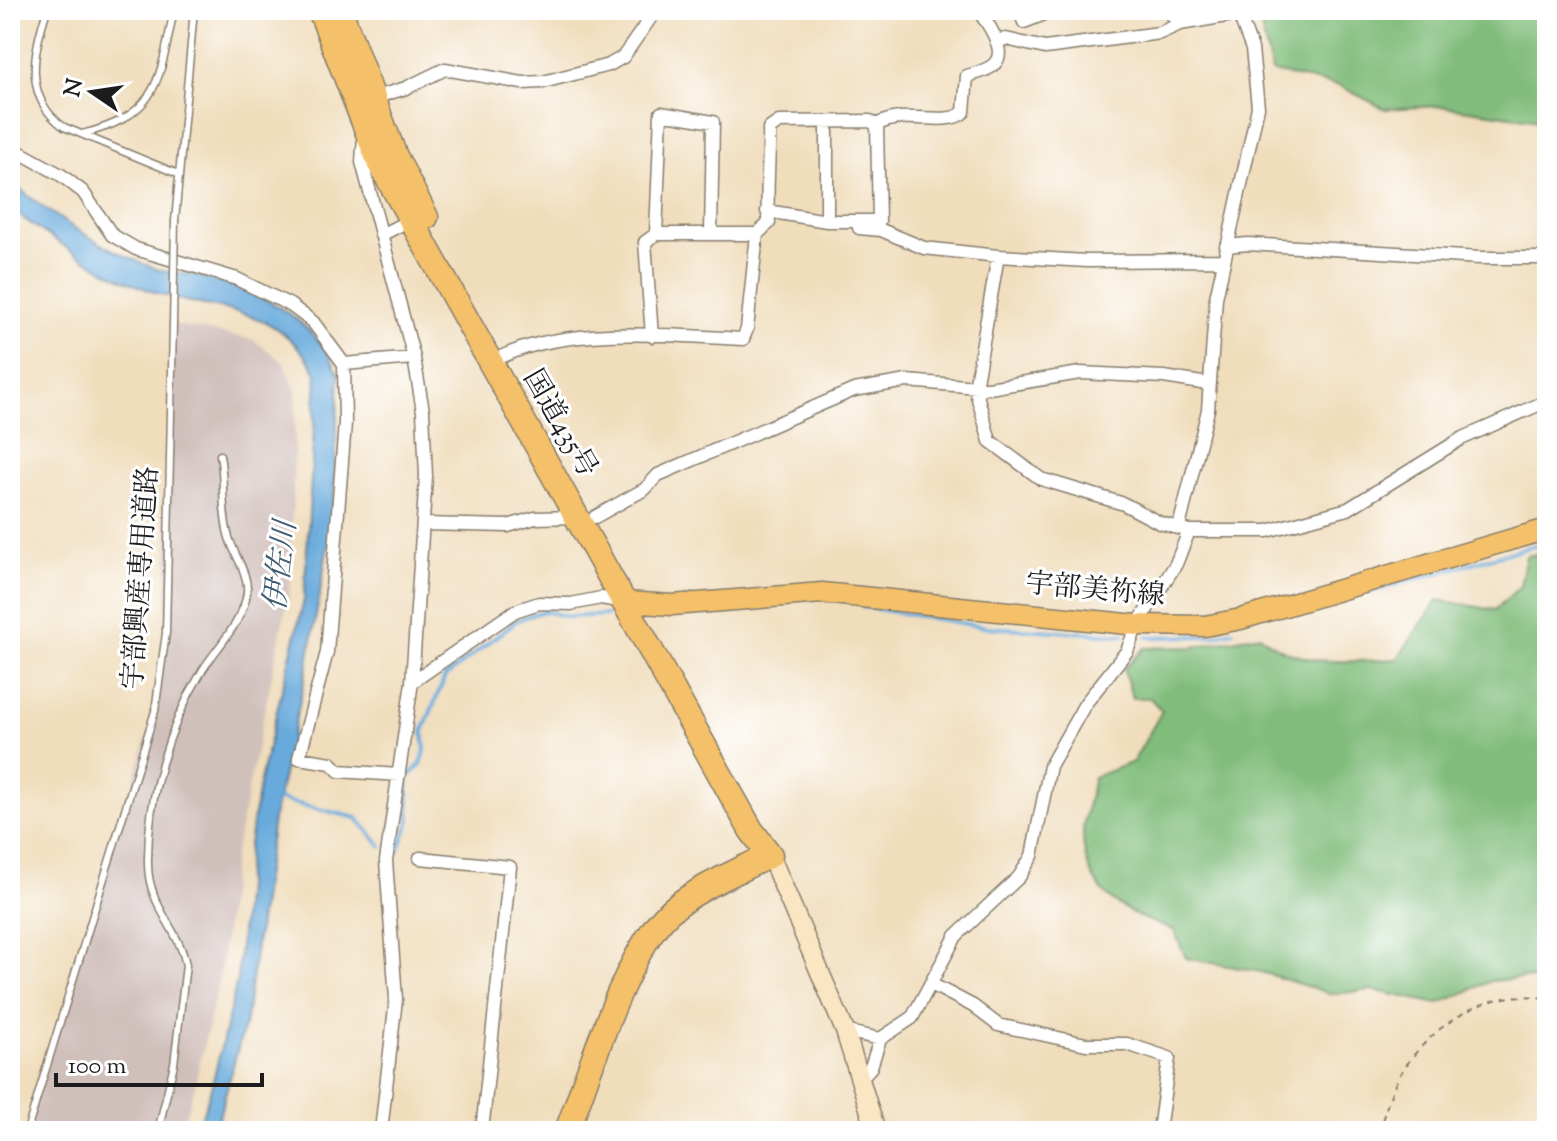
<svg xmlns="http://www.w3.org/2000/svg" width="1557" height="1141" font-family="'Sorts Mill Goudy','Noto Serif JP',serif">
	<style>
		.industrial { fill: #d0c0bc }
		.forest { fill: #80bc7a; stroke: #4e6c4b; stroke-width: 2 }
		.water { fill: #68aadc; stroke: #42637c; stroke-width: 2 }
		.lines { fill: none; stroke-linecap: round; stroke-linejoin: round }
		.stream { stroke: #68aadc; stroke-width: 4 }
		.lane-casing { stroke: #867c6c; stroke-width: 9 }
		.street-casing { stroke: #867c6c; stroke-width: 15 }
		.secondary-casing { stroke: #867c6c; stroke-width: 21 }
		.primary-casing { stroke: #867c6c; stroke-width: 23 }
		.highway-casing { stroke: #867c6c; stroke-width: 27 }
		.path { stroke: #867c6c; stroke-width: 2; stroke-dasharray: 6 6; stroke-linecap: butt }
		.lane { stroke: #fff; stroke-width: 6 }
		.street { stroke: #fff; stroke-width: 12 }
		.secondary { stroke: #fbe6c3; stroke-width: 18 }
		.primary { stroke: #f4c16a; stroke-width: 20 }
		.highway { stroke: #f4c16a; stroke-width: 24 }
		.lane-bridge-casing { stroke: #867c6c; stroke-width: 9; stroke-linecap: butt }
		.lane-bridge { stroke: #fff; stroke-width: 6 }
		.labels { text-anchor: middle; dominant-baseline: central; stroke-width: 6; stroke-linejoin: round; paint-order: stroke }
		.street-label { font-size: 28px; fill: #1c1c1c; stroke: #fff }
		.water-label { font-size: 30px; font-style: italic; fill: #3e5c72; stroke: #fff }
	</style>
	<rect width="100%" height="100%" fill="#fff"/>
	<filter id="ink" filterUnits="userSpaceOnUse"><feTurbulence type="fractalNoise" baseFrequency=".0125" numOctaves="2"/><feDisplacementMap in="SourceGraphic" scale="16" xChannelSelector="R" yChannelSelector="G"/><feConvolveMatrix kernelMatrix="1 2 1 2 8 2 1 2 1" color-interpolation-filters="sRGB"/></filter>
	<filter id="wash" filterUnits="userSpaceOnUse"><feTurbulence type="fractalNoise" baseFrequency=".006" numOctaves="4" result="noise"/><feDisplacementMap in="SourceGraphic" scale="32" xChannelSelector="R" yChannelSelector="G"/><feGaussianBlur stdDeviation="1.8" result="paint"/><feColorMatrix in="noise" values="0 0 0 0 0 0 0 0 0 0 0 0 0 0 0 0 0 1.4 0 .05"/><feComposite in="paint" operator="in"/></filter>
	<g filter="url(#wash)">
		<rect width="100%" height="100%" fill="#f0ddbc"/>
		<!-- industrial -->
		<path class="industrial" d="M173 324 254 340 284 363 296 391 290 589 233 862 220 974 193 1093 180 1131H27L155 710 166 633Z"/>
		<!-- forest -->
		<path class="forest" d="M1257 10H1547V121L1440 106 1385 109 1340 86 1272 72Z
			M1547 552V982L1525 978 1491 981 1438 1004 1371 990 1332 994 1261 972 1186 958 1174 930C1124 914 1083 893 1083 833 1083 816 1091 795 1094 777L1133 762 1162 711 1150 698H1132L1124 669 1144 648 1192 647 1260 635C1296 668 1351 662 1397 659L1438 600 1495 610 1520 586 1526 556Z"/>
		<!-- water -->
		<path class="water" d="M10 181C54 218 103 249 157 269 169 274 181 272 193 275 254 290 313 313 339 375L333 515 307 669 273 819 246 1019 215 1131H197L212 1085 237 981 248 850 260 780 304 600 317 374C276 301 223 316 154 292 102 274 54 240 10 209Z"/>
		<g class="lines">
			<!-- stream -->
			<path class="stream" d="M1341 600 1547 542
				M864 607 985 627 1123 635
				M1147 637 1212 636 1233 631
				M272 798 357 818 382 847
				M398 851 410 820 407 778 421 764 425 751 423 731 445 677 516 621 531 615 544 611 568 617 608 615"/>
		</g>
	</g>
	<g filter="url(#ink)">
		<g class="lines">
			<defs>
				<path id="lane" d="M47 10C33 52 23 98 64 127L178 174
					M82 134C160 115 159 80 174 10
					M175 221 194 10
					M27 1131 155 711 166 633 173 324
					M158 1131 174 1064 186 965C179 928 148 906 148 864 147 798 168 727 202 671 217 647 244 621 247 592 249 573 232 552 228 534 221 508 225 482 220 455"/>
				<path id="street" d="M1019 10 1024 22 1055 10
					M1168 10 1180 24
					M996 41 1006 39 1045 48 1160 33 1180 24 1238 14
					M373 98 406 88 445 69 522 83 543 82 609 65 623 57 656 10
					M827 123V221
					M877 125C904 108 946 128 964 112L967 76C976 73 991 70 996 62 1006 49 987 21 977 10
					M364 137 362 162 414 358 423 411 426 476 412 682 386 861 396 999 381 1131
					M10 147 61 175 83 192 112 235 136 249 237 279 290 305 313 322 344 364 345 423 327 652 299 758 331 763 339 771 399 775
					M859 228 881 230 924 248 998 256 1087 261 1224 260
					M656 234 661 113 713 122 711 233
					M381 235 414 218
					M1226 246 1248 244 1480 258H1547
					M998 256 975 388 990 441 1041 479 1124 504 1160 523 1189 531H1267L1348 509 1461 439 1547 401
					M652 336 645 242 656 234H757
					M490 363C557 323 667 336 743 339L747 329 757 234 769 223C765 197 770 158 769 129L779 122 870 121 877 125 879 221H827L767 211
					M344 364 414 358
					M595 517 645 489 658 475 854 390 907 381 989 388 1080 373 1164 377 1208 384
					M423 524 508 526 535 518 577 517
					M1179 527 1208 410 1216 298 1258 107 1252 49 1237 10
					M412 682 515 611 539 603 571 604 601 598 624 602
					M420 858 510 867 482 1131
					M931 984 973 1006 998 1025 1086 1044H1127L1169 1058 1159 1131
					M845 1031 880 1039
					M862 1077 871 1067 880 1039 912 1018 956 936 1019 877 1032 856 1050 766 1085 704 1127 651 1137 625 1176 564 1189 531"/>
				<path id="secondary" d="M770 855 845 1031 876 1131"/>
				<path id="primary" d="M626 602 672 605 822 593 1137 625 1205 626 1241 619 1547 529"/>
				<path id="highway" d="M320 10 380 164 751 830 770 855
					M340 10 394 154 426 217
					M567 1131C589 1074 626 952 668 913 696 888 737 872 770 855"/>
			</defs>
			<!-- lane casing -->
			<use href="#lane" class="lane-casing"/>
			<!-- street casing -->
			<use href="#street" class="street-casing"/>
			<!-- secondary casing -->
			<use href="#secondary" class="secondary-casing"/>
			<!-- primary casing -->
			<use href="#primary" class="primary-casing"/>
			<!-- highway casing -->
			<use href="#highway" class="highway-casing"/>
			<!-- path -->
			<path class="path" d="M1378 1131C1386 1112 1390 1091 1401 1073 1431 1025 1491 985 1547 999"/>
			<!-- lane -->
			<use href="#lane" class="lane"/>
			<!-- street -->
			<use href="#street" class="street"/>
			<!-- secondary -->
			<use href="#secondary" class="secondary"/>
			<!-- primary -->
			<use href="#primary" class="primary"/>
			<!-- highway -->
			<use href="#highway" class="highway"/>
			<defs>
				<path id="lane-bridge" d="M173 324 175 221"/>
			</defs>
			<!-- lane-bridge casing -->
			<use href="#lane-bridge" class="lane-bridge-casing"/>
			<!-- lane-bridge -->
			<use href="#lane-bridge" class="lane-bridge"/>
		</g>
	</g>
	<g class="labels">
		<!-- street labels -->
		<g class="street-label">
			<text transform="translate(559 424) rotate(60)">国道435号</text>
			<text transform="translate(142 578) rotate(-86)">宇部興産専用道路</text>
			<text transform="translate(1095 591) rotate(5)">宇部美祢線</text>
		</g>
		<!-- water labels -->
		<g class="water-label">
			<text transform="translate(282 566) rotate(-83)">伊佐川</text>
		</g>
	</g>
	<!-- margin -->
	<rect width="1557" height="1141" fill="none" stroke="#fff" stroke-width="40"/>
	<!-- north arrow -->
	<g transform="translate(92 92) rotate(283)" stroke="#ffffff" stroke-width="6" paint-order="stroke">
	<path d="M0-6L14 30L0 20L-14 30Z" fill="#1c1c1c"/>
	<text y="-12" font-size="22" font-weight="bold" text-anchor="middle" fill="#1c1c1c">N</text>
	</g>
	<!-- scale -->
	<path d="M56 1073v12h206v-12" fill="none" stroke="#1c1c1c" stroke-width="4"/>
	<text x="68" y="1073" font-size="24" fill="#1c1c1c" stroke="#ffffff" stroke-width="6" paint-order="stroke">100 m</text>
</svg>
